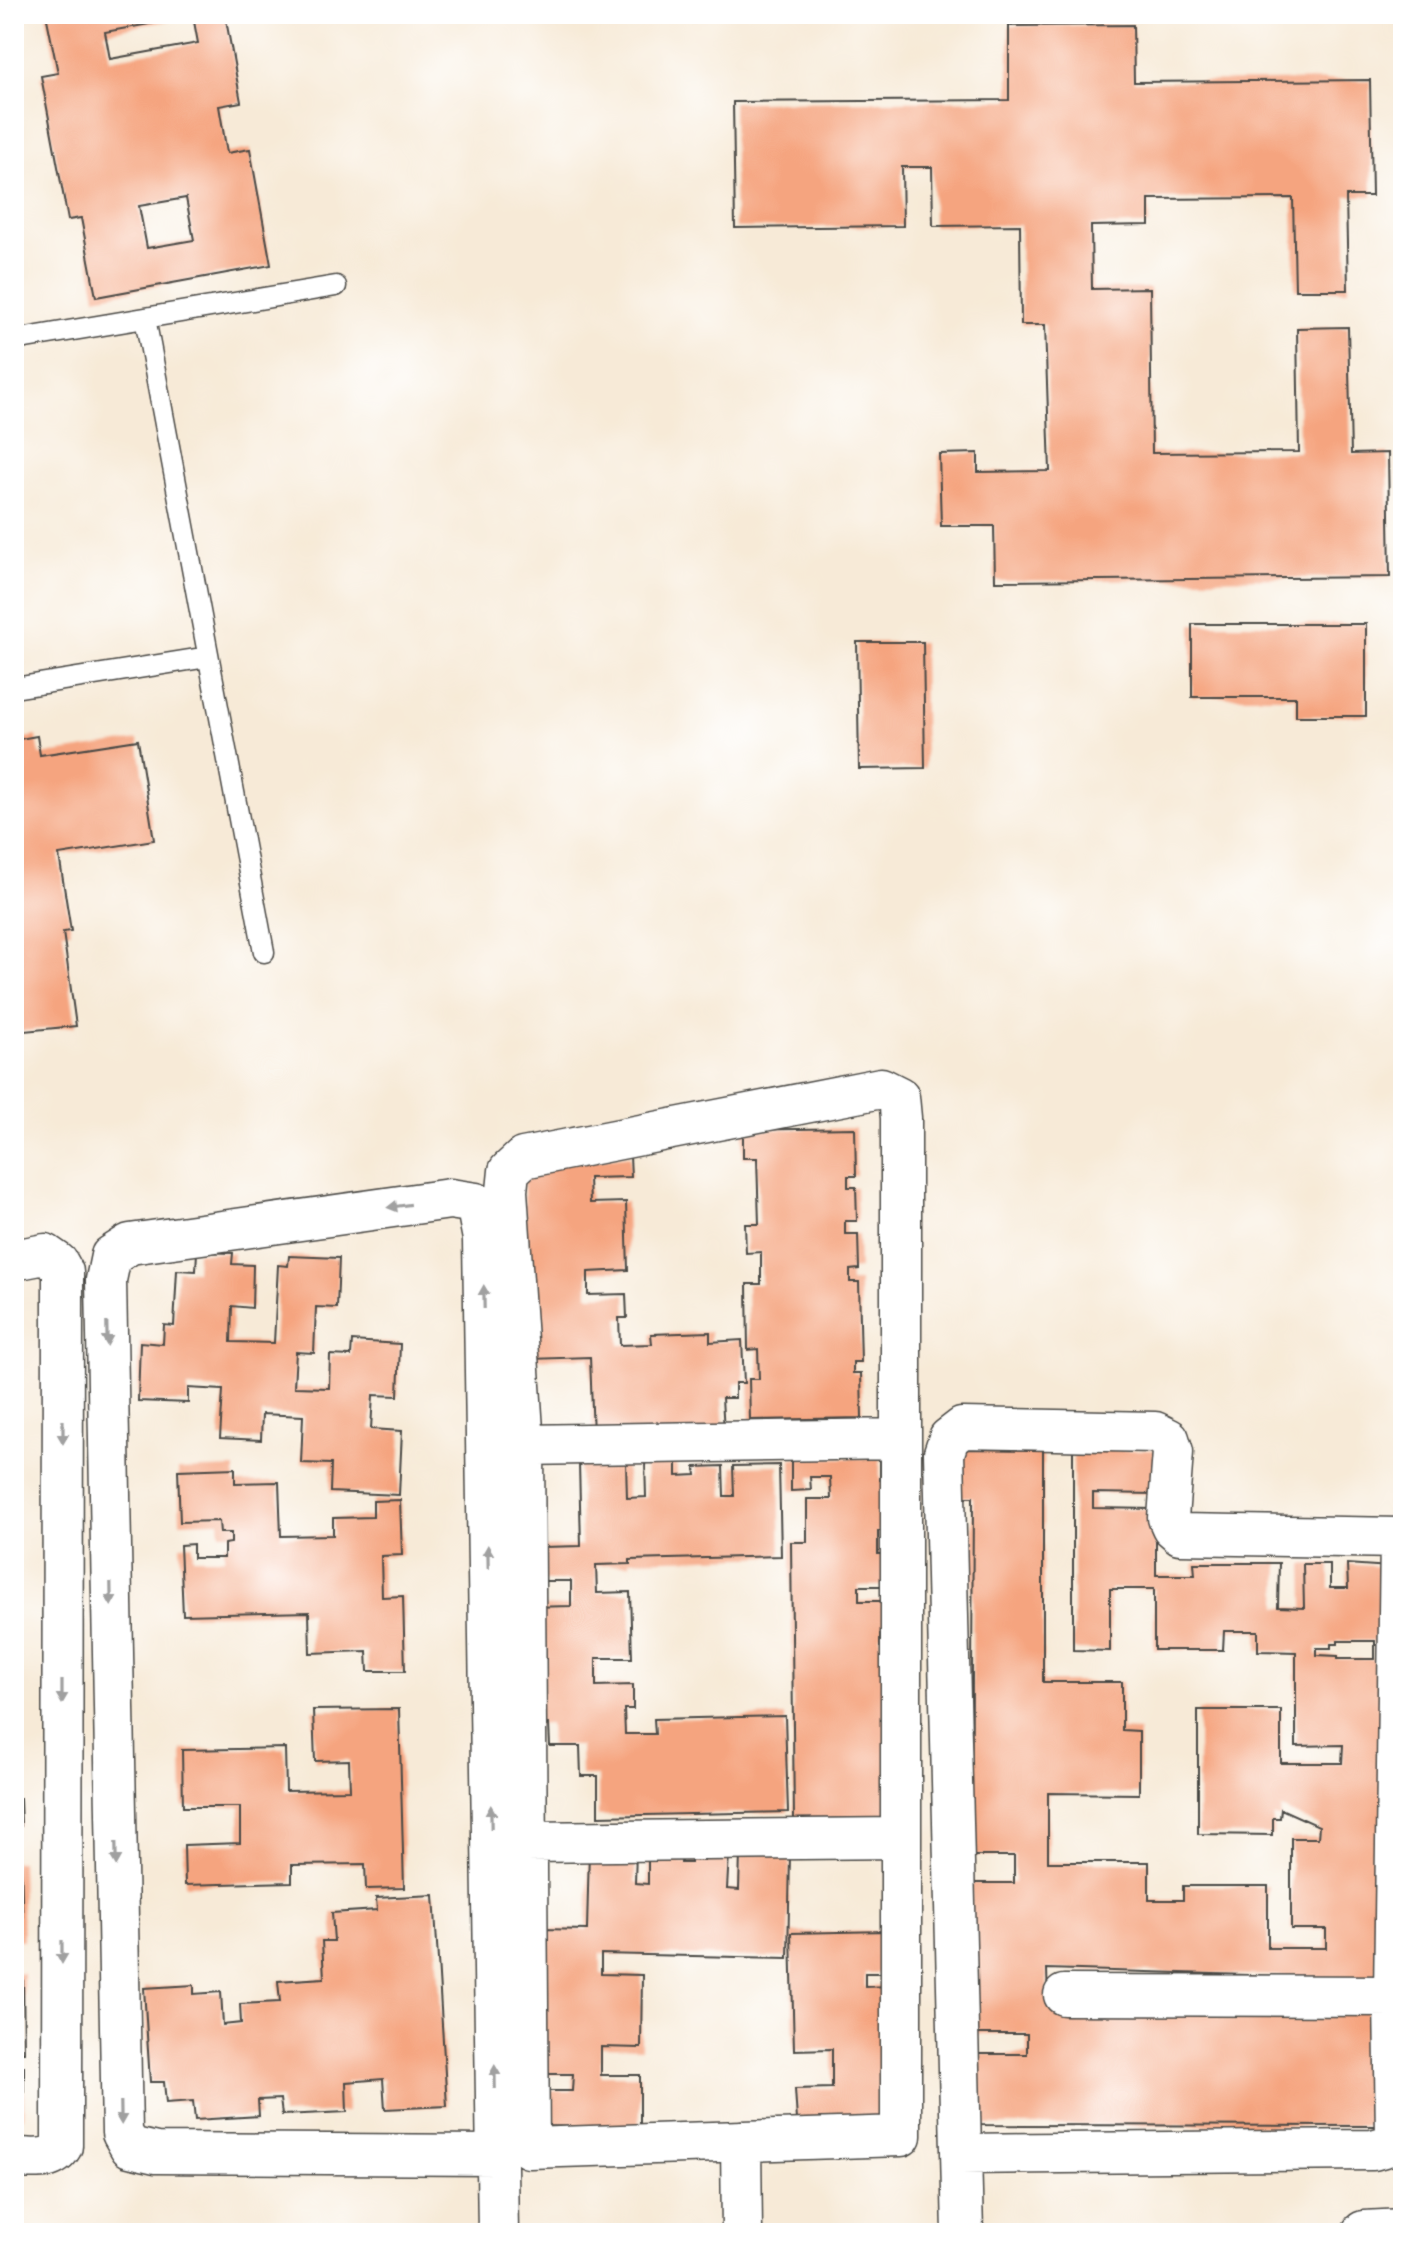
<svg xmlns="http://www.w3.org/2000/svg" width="1417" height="2247" font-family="Mynerve,sans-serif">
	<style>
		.building { fill: #f5a47f; fill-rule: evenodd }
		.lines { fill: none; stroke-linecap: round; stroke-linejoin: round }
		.service-casing { stroke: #4a4845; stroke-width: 23 }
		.minor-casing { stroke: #4a4845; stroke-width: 43 }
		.tertiary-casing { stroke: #4a4845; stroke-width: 47 }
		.service { stroke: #fff; stroke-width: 20 }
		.minor { stroke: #fff; stroke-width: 40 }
		.tertiary { stroke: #fff; stroke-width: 44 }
		.oneway { fill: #a0a0a0 }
	</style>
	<rect width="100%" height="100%" fill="#fff"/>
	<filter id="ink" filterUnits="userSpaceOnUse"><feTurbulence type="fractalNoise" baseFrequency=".0125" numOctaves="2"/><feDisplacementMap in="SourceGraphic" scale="16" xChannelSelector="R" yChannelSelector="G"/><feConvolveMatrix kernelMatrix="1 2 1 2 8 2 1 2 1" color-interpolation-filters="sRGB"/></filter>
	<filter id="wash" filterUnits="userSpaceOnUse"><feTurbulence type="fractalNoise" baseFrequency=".006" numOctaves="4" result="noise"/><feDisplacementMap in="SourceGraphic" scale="32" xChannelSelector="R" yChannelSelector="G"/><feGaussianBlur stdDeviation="1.8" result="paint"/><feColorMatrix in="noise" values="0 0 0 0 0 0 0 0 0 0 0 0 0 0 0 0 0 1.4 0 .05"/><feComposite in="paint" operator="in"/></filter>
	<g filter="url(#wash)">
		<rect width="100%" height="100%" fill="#f7ead7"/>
		<g id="blocks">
			<!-- building -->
			<path class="building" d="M46 14H225L241 102 219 106 227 153 250 149 271 265 96 297 81 218 68 220 41 76 58 73ZM193 16 198 43 110 59 105 32ZM186 198 194 240 147 248 139 206Z
				M1133 25 1134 82 1370 80 1372 196H1346L1348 290H1295L1293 198 1149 199V225L1091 226 1092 289 1150 288 1152 453 1299 452 1297 328 1348 327 1351 454 1388 453 1390 577 995 581 994 526H941L939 454 978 453V472L1050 471 1045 325H1021L1020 225 933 226 932 167H902L903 226 735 228 733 102 1009 100V26Z
				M1192 624H1366V716H1296V697H1192Z
				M857 642H923L925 768 859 769Z
				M37 736 40 755 138 740 154 840 59 855 71 931 63 932 76 1026 14 1032V740Z
				M855 1128 856 1176H848V1187H856L857 1221H845V1234H858L859 1269 850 1270V1282H859L861 1362H853V1373H861L862 1418 750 1420 749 1379H759L758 1349 748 1350 747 1284H761V1252L746 1253 745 1224H759L757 1158H743V1130Z
				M630 1156 631 1177 589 1178 590 1203 626 1202 628 1270 588 1272V1295L626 1294 627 1318H619L620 1345 652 1344 651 1334 710 1332V1342L742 1340 744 1383H735V1398H722L724 1431 593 1435 590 1357 530 1359 523 1167Z
				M197 1252 233 1253 232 1264 253 1265 252 1308 232 1306 231 1342 274 1343 278 1265 288 1266 289 1256 339 1258 337 1308 316 1307 314 1353 296 1352 294 1387 329 1388 330 1355 351 1356 352 1341 400 1344 398 1396 373 1395 371 1429 402 1431 399 1495 330 1492 331 1464 301 1463 303 1416 262 1414 261 1440 220 1438 223 1390 188 1388V1403L138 1401 140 1342 163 1344 164 1325 174 1326 177 1270 196 1271Z
				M959 1449 1043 1450V1682H1122V1730L1139 1731V1794L1048 1793V1862H1149V1900H1183V1886H1268V1948H1326V1929H1291V1838H1318L1319 1826 1281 1809 1280 1818H1273V1835L1198 1834V1710H1281V1763H1342L1343 1745 1296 1746V1652L1258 1651V1631H1224L1223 1650H1154V1589H1110V1651L1073 1650V1450H1156V1494L1093 1493V1508L1156 1509V1575H1195L1194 1563H1279L1278 1607 1304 1608 1303 1564H1330V1588H1348L1347 1564 1390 1567 1378 1979 1047 1969 1048 2002 1381 2007 1383 2126 970 2125 971 2054H1027V2034H971V1883H1014V1856H971L973 1497H959ZM1338 1641H1375V1659H1338V1656L1317 1655V1648H1331V1644H1338Z
				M791 1458H880V1480H893V1531H878V1554H892V1586H859V1601H892V1635H880V1647H892L894 1818 794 1819 791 1542H807V1499H831L830 1477H810L811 1490 791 1491Z
				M645 1461H677V1476L696 1475 695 1467 723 1466 724 1496H734L733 1466 779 1465 781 1556 630 1560V1564L596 1565 597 1593 630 1592 632 1658H596V1686L633 1685V1709H624L625 1734H655L654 1719 785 1716 788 1812 598 1816V1776H581L580 1746H550L549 1724 533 1725 530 1607 571 1606V1581H543V1547L581 1546 579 1463 626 1462 627 1498 646 1497Z
				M235 1468V1483L279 1482 281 1536 333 1535V1518L373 1517V1501L400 1500 402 1555 381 1556 382 1597 403 1596 405 1671H368L367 1651 310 1653 309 1612 183 1615 180 1545 193 1544V1558H224V1544L231 1543V1533H220L219 1521 180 1522 178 1470Z
				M14 1677H19V1709L14 1710Z
				M399 1709 404 1888 366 1889 365 1864 292 1865V1882L185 1885 184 1845 240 1843V1807H183L182 1750 285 1748 286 1791 350 1790 349 1760 315 1761 313 1710Z
				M14 1798H20L21 1826H14Z
				M589 1850 636 1851 635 1883 648 1884V1851L681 1852V1863H691V1852L729 1853 727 1889 739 1890 740 1853 790 1854 788 1958 601 1954V1974L642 1975 641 2048 601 2047V2075H640V2128L538 2126V2091H572L573 2074H539L541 1929 587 1930Z
				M14 1862H21L23 1940H14Z
				M434 1895 447 2106 385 2109 383 2079 346 2082 347 2112 282 2115 280 2099 258 2100 259 2116 195 2120 193 2101 166 2103 164 2082H150L144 1988 194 1985V1994L221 1992 223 2025 241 2023 240 2004 280 2002 278 1981 324 1978 322 1941H334L332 1913 377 1910 376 1898Z
				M887 1931 889 1973H865V1987L889 1986 893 2118 797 2120 795 2089 832 2088V2049L794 2050 791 1933Z
				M14 1973H23L24 2052H14Z
				M14 2066H24V2117H14Z"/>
		</g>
	</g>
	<g filter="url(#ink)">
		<use href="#blocks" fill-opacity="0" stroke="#4a4845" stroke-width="2"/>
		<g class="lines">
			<defs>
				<path id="service" d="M145 318 264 952
					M14 340 336 286
					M14 688 208 657"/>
				<path id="minor" d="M881 1088 899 1097 901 1118V2136L529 2148 524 1445 507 1191 509 1171 523 1158Z
					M14 1260 45 1254 58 1263 63 1272 62 2146C52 2163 32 2158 14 2158
					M524 1445 900 1439
					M527 1842 900 1838
					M1064 1995 1394 1996
					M741 2141 742 2233
					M961 2154 1373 2150 1387 2146 1396 2136 1394 1996 1400 1538 1180 1534 1172 1527 1168 1518 1173 1452 1169 1439 1155 1432 962 1428 949 1438 944 1453 963 2233
					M496 2155 156 2153 130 2147 122 2133 106 1280 111 1256 130 1244 450 1199 476 1203 483 1239 498 2233"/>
				<path id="tertiary" d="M1364 2233 1403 2231"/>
			</defs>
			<!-- service casing -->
			<use href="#service" class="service-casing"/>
			<!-- minor casing -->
			<use href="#minor" class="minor-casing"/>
			<!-- tertiary casing -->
			<use href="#tertiary" class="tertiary-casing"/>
			<!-- service -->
			<use href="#service" class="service"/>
			<!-- minor -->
			<use href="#minor" class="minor"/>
			<!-- tertiary -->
			<use href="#tertiary" class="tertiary"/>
		</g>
		<!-- one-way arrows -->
		<defs><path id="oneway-solid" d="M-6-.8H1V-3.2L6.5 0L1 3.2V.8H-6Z" transform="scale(2)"/></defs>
		<g class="oneway">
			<use href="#oneway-solid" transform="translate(399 1206) rotate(172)"/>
			<use href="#oneway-solid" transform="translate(484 1297) rotate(-91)"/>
			<use href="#oneway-solid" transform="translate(107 1334) rotate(89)"/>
			<use href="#oneway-solid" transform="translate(63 1432) rotate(90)"/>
			<use href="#oneway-solid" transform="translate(488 1557) rotate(-91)"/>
			<use href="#oneway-solid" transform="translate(111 1594) rotate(89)"/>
			<use href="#oneway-solid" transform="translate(62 1692) rotate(90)"/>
			<use href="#oneway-solid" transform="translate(491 1817) rotate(-91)"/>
			<use href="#oneway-solid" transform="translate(116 1854) rotate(89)"/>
			<use href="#oneway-solid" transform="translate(62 1952) rotate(90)"/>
			<use href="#oneway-solid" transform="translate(495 2077) rotate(-91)"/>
			<use href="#oneway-solid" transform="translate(121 2113) rotate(89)"/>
		</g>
	</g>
	<!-- margin -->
	<rect width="1417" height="2247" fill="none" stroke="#fff" stroke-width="48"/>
</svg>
